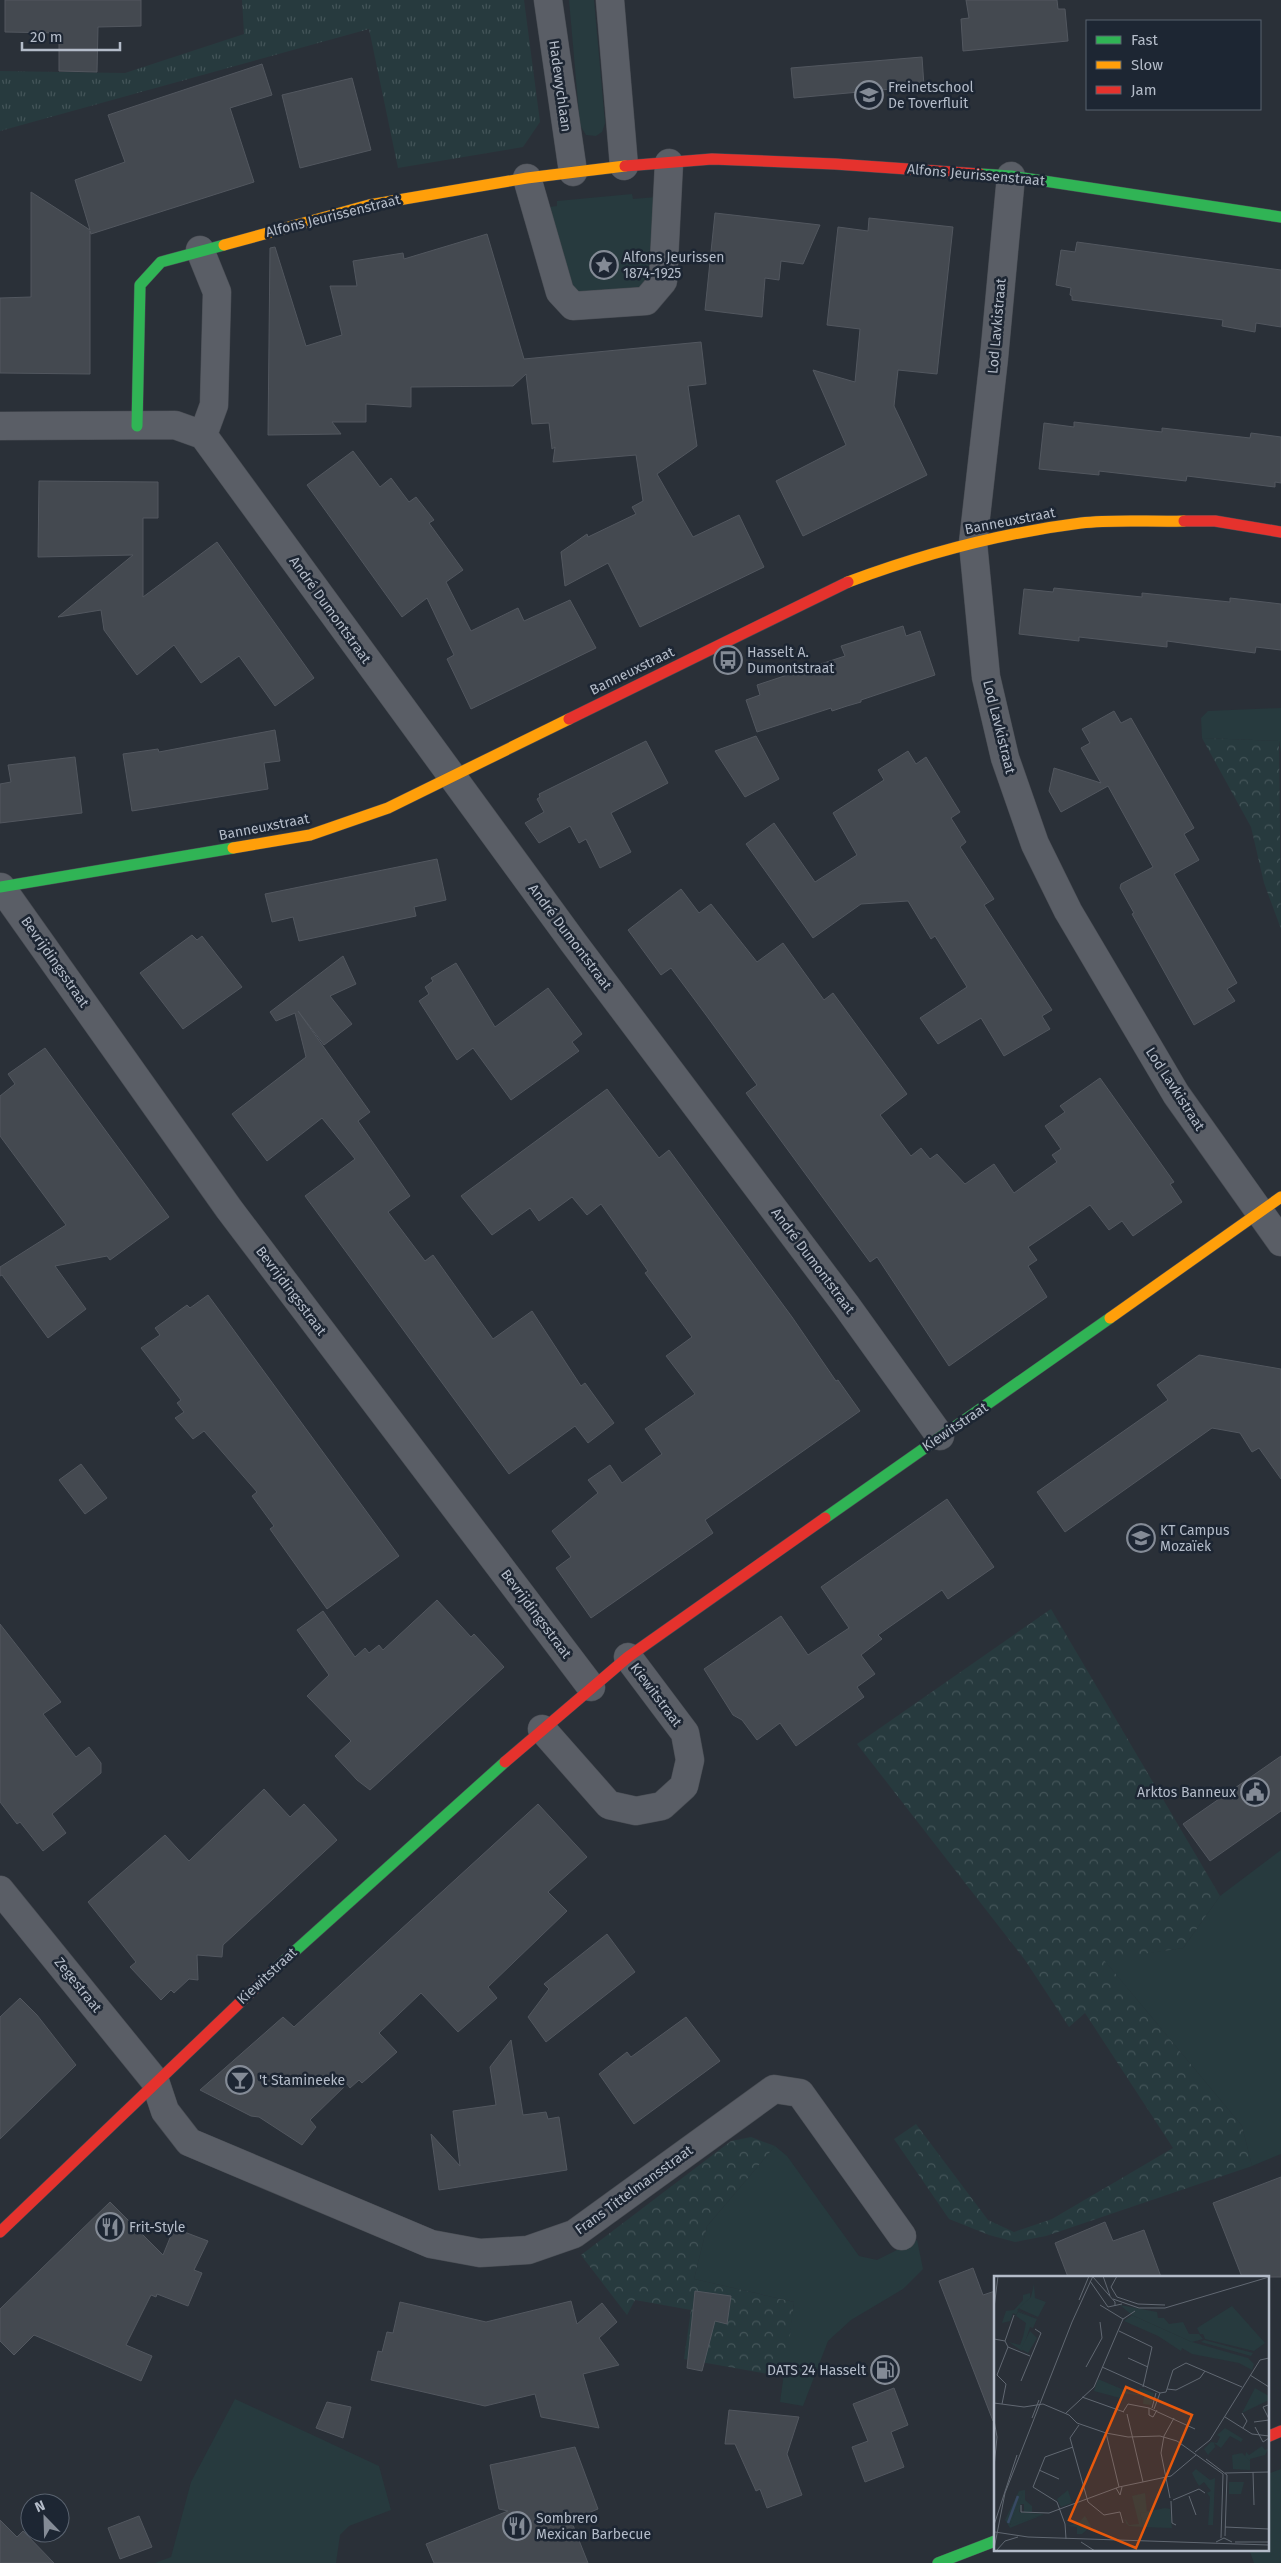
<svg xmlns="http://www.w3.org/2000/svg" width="1281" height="2563" font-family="'Fira Sans',sans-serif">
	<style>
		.green { fill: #273a3e }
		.forest { fill: url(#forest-crowns) }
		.park { fill: url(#park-tufts) }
		.building { fill: #444950; stroke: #52575f }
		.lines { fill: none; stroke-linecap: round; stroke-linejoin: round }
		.street-casing { stroke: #484c53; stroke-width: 29 }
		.fast-casing { stroke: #484c53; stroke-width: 12 }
		.slow-casing { stroke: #484c53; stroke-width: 12 }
		.jam-casing { stroke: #484c53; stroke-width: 12 }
		.street { stroke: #5a5e66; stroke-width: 28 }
		.fast { stroke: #30b455; stroke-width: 11 }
		.slow { stroke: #ff9f0a; stroke-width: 11 }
		.jam { stroke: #e5322d; stroke-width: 11 }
		.labels { text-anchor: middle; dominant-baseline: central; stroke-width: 5; stroke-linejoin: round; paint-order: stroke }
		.street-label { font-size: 14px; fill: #b4bcc9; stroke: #1d2633 }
		.poi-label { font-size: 14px; fill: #b4bcc9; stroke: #1d2633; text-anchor: start }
		.inset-river { fill: none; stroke: #384963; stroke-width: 2.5 }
		.inset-road { fill: none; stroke: #616872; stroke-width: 1 }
		.view { fill: #e8590c; fill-opacity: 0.15; stroke: #e8590c; stroke-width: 2.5 }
		.inset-edge { fill: none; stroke: #b4bcc9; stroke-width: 2.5 }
	</style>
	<defs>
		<pattern id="forest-crowns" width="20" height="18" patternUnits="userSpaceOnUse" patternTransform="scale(1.25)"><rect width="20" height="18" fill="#273a3e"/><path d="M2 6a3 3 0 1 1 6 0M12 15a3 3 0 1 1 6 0" fill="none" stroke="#445559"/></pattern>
		<pattern id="park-tufts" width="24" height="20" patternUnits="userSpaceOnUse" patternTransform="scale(1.25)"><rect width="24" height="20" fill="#273a3e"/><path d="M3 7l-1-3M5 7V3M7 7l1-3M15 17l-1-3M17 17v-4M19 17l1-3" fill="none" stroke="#445559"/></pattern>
	</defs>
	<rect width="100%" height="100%" fill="#2a3038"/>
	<!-- green -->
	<path class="green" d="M569 0H594L605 123 602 132 596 136 586 135 580 125Z
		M632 194 633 199 657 197 650 280 644 289 577 297 542 208 557 206V201Z
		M1281 708V753L1279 741 1202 738 1201 718 1208 711Z
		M1281 1850V2154L1252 2166 1242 2126 1103 1959 1183 1948 1220 1896Z
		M775 2146 787 2156 859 2256 877 2260 917 2240 923 2269 903 2289 851 2320 828 2341 803 2406 780 2402 794 2302 694 2279 707 2226Z
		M235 2399 379 2466 391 2510 349 2526 340 2535 336 2563H155L171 2557 191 2482Z
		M1281 2469V2563H1254L1249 2549H1267V2474Z"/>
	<!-- forest -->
	<path class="forest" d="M1202 738 1279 741 1281 929 1264 883 1251 827Z
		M1051 1609 1220 1896 1183 1948 1104 1960 1242 2126 1252 2166 1046 2236 1015 2242 989 2235 949 2219 894 2139 916 2124 988 2220 1014 2232 1052 2219 1173 2148 1085 2013 1069 2027 1025 1960 857 1744Z
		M751 2137 775 2146 707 2226 694 2279 794 2302 785 2377 684 2359 691 2310 635 2300 627 2315 581 2255 731 2141Z"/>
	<!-- park -->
	<path class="park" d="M242 0H524L540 122 523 147 398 168 369 29 0 131V71L125 73 244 34Z"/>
	<!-- building -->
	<path class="building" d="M5 0H141V26L98 27 97 72 59 71V33L5 32Z
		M966 0H1057L1058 9H1065L1068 41 963 51 961 19 969 18Z
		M922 57 924 86 794 98 791 68Z
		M262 64 272 95 230 108 254 182 91 234 90 231V374L0 373V298L31 297V192L90 230 75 180 125 162 108 115Z
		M352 78 371 150 300 168 282 95Z
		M715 213 820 225 803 264 781 261 779 280 765 278 762 317 705 310Z
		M869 218 953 227 937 374 898 370 894 406 927 475 803 536 776 481 846 445 813 370 855 382 860 329 827 325 838 227 868 231Z
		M487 234 524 359 701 342 706 384 688 386 697 446 657 474 693 537 739 515 764 567 640 627 608 563 565 586 561 552 587 534 588 537 636 514 632 507 643 501 636 455 553 462 555 447 552 449 549 423 532 424 526 374 513 386 411 387V407L366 404V422H332L341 434 268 435 270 248 275 247 306 346 342 335 330 286H357L353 261 403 253 404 259Z
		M1077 242 1281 270V327L1256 323 1255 332 1222 326 1223 320 1072 300V296L1070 295 1071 288 1056 285 1061 250 1075 252Z
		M1074 422 1162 432V428L1250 438 1251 433 1281 437V483L1275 482V487L1187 476 1186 481 1099 471V475L1039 469 1044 423 1074 427Z
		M353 451 380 487 391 478 409 502 416 497 434 520 429 523 463 570 446 582 471 631 518 608 524 621 570 600 596 648 471 709 447 659 454 655 427 598 402 617 307 485Z
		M39 481 158 482V518H143V597L217 542 314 678 275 706 239 656 201 683 174 645 137 675 104 630 101 610 58 617 133 555 38 557Z
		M1054 588 1142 597V593L1230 602V598L1281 604V650L1256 647 1255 653 1167 641V647L1079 637V641L1019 634 1024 589 1053 592Z
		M903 626 906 636 920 631 935 675 861 700V702L847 706 832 711 831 708 757 732 746 700 760 695 757 685 845 656 841 646Z
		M1114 711 1121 723 1131 718 1194 828 1184 834 1199 860 1174 874 1237 983 1227 989 1235 1001 1194 1025 1132 914 1134 913 1120 888 1121 884 1153 867 1108 786 1061 812 1049 791 1054 768 1101 783 1081 748 1090 743 1082 729Z
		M275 730 280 761 264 763 268 789 132 811 123 754 158 749 159 752Z
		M756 736 779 779 745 797 715 751Z
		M646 741 668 783 611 813 631 852 600 868 586 839 579 843 570 826 539 843 525 823 544 812 537 799 540 797 539 794Z
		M908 751 916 764 926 757 960 812 951 818 966 842 960 847 994 899 984 905 1052 1010 1042 1016 1050 1029 1004 1056 981 1018 938 1044 920 1018 967 987 935 936 931 939 908 901 861 904 813 938 746 844 774 823 815 882 857 855 833 813 884 780 878 770Z
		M75 757 82 813 0 823V784L11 782 8 765Z
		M437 859 446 900 414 907 416 916 299 941 293 917 272 922 265 894Z
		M681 889 699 913 711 904 757 962 783 943 824 1000 833 993 907 1094 880 1115 911 1156 921 1148 930 1159 937 1154 965 1184 994 1164 1014 1193 1057 1162 1052 1155 1061 1149 1045 1126 1065 1112 1060 1106 1100 1078 1174 1182 1170 1184 1182 1202 1133 1236 1122 1221 1109 1230 1090 1205 1049 1233 1028 1247 1037 1260 1028 1266 1047 1297 949 1366 877 1257 870 1262 746 1093 757 1085 706 1015 671 968 661 975 628 930Z
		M192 935 197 940 202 936 242 987 183 1029 140 973Z
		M343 956 356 984 330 996 352 1024 324 1045 298 1011 370 1112 358 1121 410 1196 388 1212 425 1261 433 1255 493 1339 532 1311 581 1386 585 1383 614 1423 588 1443 575 1426 509 1474 305 1196 355 1159 322 1118 267 1161 232 1114 306 1057 295 1013 276 1021 270 1012Z
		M456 963 495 1027 548 988 582 1034 572 1042 579 1051 511 1100 473 1048 457 1060 419 1001 429 994 425 987 433 981 431 978Z
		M45 1048 169 1217 110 1260 107 1256 55 1266 86 1309 48 1338 2 1275 0 1276V1267L66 1225 0 1136V1096L15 1084 8 1074Z
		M607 1089 659 1158 669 1150 792 1317 836 1381 838 1380 860 1411 705 1520 713 1533 591 1618 556 1568 571 1557 552 1531 598 1493 588 1480 610 1465 622 1483 662 1454 645 1429 695 1394 666 1356 692 1337 645 1273 648 1271 601 1204 587 1215 572 1197 539 1221 530 1208 492 1235 461 1196Z
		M208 1295 399 1556 327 1609 270 1529 274 1526 252 1496 257 1492 204 1431 193 1439 175 1418 184 1412 177 1403 181 1400 141 1348 160 1335 155 1328 187 1305 190 1308Z
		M1199 1355 1281 1369V1479L1259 1448 1252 1452 1240 1433 1212 1428 1065 1532 1037 1492 1168 1400 1157 1385Z
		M81 1464 107 1498 85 1514 59 1480Z
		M947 1499 994 1567 948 1599 942 1590 878 1635 882 1639 861 1655 875 1674 857 1687 864 1697 796 1746 780 1723 757 1740 742 1720 733 1715 704 1669 781 1616 808 1655 849 1628 821 1587Z
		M437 1600 471 1637 474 1634 504 1667 370 1790 357 1780 335 1756 351 1741 307 1696 329 1675 297 1630 323 1611 355 1657 365 1648 369 1653 379 1645 383 1650Z
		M0 1624 61 1702 43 1714 76 1757 89 1747 101 1763V1773L52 1814 66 1833 43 1851 20 1822 17 1824 0 1802Z
		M1281 1756V1811L1210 1861 1183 1824Z
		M264 1789 290 1817 304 1804 337 1840 223 1945 222 1957 197 1955 198 1980 189 1979 174 1993 171 1990 161 2000 130 1967 136 1962 88 1902 165 1835 189 1861Z
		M538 1804 587 1857 548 1892 567 1911 488 1987 497 1998 458 2032 421 1993 379 2033 397 2052 362 2083 359 2080 350 2088 347 2084 310 2120 316 2127 302 2145 259 2117 251 2116 200 2090 283 2017 294 2027Z
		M607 1934 635 1972 546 2042 528 2017 549 1989 544 1984Z
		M20 1998 37 2015 76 2065 0 2139V2017Z
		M686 2017 720 2061 634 2124 599 2074 627 2052 631 2057Z
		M511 2040 523 2115 546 2112 548 2119 559 2117 567 2170 439 2190 431 2134 460 2166 453 2111 496 2105 490 2067Z
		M1281 2177V2277H1242L1213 2203Z
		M110 2202 163 2255 174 2228 208 2241 194 2270 202 2273 188 2306 157 2294 156 2297 151 2295 126 2345 152 2356 141 2381 34 2335 14 2355 0 2341V2309Z
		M1105 2222 1113 2241 1144 2230 1161 2277H1068L1055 2243Z
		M973 2268 983 2295 995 2291V2421H993L939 2281Z
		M695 2291 731 2296 727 2324 715 2321 702 2371 687 2368Z
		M571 2301 577 2324 602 2303 617 2322 599 2338 619 2365 583 2374 599 2428 541 2417 535 2394 485 2406 371 2380 378 2351 382 2352 387 2332 393 2333 400 2302 486 2322Z
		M894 2388 908 2425 891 2432 904 2467 865 2482 852 2447 868 2441 853 2404Z
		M327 2402 351 2407 343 2438 316 2428Z
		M729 2410 799 2417 787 2454 802 2495 767 2508 760 2489 756 2491 735 2444H725Z
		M575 2447 598 2509 571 2520 588 2563H434L426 2544 508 2511 499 2509 490 2465Z
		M139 2516 152 2547 120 2559 108 2528Z
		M0 2520 17 2537 23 2531 54 2563H0Z"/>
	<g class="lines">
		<defs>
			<path id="street" d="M548 0 573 172
				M610 0 624 166
				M1011 176 994 358 973 543 986 677 1005 758 1035 844 1068 911 1176 1094 1281 1242
				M527 178 560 292 573 306 646 301 663 281 669 163
				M200 250 217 292 214 405 203 435
				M0 426 175 425 203 435
				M203 435 573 942 846 1305 940 1436
				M1 887 229 1209 591 1687
				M542 1729 609 1805 636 1811 662 1806 684 1786 690 1760 685 1733 628 1657
				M0 1890 155 2081 165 2111 189 2142 431 2244 480 2253 528 2250 574 2234 774 2089 800 2093 902 2236"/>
			<path id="fast" d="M980 174 1011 176 1281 217
				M137 426 140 285 161 262 224 245
				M0 887 233 848
				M825 1518 1110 1318
				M275 1969 505 1762
				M938 2563 995 2541"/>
			<path id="slow" d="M224 245 369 205 527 178 625 166
				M848 582C923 554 1001 533 1081 523 1114 519 1150 522 1184 521
				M233 848 310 835 388 808 569 719
				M1110 1318 1281 1197"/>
			<path id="jam" d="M625 166 712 159 835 164 980 174
				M1184 521H1215L1281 532
				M569 719 848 582
				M505 1762 628 1657 825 1518
				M0 2232 275 1969
				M1267 2437 1281 2431"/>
		</defs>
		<!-- street casing -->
		<use href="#street" class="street-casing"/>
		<!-- fast casing -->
		<use href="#fast" class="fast-casing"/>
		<!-- slow casing -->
		<use href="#slow" class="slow-casing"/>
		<!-- jam casing -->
		<use href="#jam" class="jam-casing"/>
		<!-- street -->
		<use href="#street" class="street"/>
		<!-- fast -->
		<use href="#fast" class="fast"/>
		<!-- slow -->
		<use href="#slow" class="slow"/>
		<!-- jam -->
		<use href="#jam" class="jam"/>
	</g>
	<!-- icons -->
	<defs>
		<symbol id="school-ring" viewBox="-11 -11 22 22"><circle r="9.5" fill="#1d2633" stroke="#848b96" stroke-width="1.5"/><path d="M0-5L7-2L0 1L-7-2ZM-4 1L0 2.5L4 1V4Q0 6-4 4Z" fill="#848b96"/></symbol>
		<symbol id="sight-ring" viewBox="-11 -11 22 22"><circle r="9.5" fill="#1d2633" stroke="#848b96" stroke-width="1.5"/><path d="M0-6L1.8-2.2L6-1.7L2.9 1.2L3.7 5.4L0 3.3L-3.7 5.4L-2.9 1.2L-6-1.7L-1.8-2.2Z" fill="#848b96"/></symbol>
		<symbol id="bus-ring" viewBox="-11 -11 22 22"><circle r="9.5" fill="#1d2633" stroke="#848b96" stroke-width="1.5"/><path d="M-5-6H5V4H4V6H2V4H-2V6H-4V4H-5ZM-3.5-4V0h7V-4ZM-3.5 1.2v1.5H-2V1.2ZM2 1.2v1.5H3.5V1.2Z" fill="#848b96"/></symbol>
		<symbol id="civic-ring" viewBox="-11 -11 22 22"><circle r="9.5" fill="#1d2633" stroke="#848b96" stroke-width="1.5"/><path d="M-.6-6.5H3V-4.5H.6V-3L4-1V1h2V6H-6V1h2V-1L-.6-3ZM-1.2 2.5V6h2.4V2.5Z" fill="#848b96"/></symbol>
		<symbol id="bar-ring" viewBox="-11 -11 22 22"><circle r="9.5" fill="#1d2633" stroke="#848b96" stroke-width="1.5"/><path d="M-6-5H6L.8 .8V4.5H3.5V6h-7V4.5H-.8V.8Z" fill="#848b96"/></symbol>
		<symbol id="restaurant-ring" viewBox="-11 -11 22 22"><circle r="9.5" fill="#1d2633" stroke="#848b96" stroke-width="1.5"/><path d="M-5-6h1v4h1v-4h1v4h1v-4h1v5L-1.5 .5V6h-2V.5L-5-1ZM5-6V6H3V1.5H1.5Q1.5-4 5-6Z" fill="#848b96"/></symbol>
		<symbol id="fuel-ring" viewBox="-11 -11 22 22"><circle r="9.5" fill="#1d2633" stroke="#848b96" stroke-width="1.5"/><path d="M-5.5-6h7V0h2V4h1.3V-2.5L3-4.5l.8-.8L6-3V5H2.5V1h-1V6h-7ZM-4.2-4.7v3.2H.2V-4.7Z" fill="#848b96"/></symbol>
	</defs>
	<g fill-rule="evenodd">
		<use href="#school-ring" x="853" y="79" width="32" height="32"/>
		<use href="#sight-ring" x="588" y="249" width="32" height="32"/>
		<use href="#bus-ring" x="712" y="644" width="32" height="32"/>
		<use href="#school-ring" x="1125" y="1522" width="32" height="32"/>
		<use href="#civic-ring" x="1239" y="1776" width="32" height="32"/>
		<use href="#bar-ring" x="224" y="2064" width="32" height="32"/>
		<use href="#restaurant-ring" x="94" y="2211" width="32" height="32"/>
		<use href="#fuel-ring" x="869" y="2354" width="32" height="32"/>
		<use href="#restaurant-ring" x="501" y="2510" width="32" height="32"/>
	</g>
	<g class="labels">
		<!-- street labels -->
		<g class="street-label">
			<text transform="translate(560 86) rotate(82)">Hadewychlaan</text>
			<text transform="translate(976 175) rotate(5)">Alfons Jeurissenstraat</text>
			<text transform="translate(333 216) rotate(-14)">Alfons Jeurissenstraat</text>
			<text transform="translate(997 326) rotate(-85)">Lod Lavkistraat</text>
			<text transform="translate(1010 521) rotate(-11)">Banneuxstraat</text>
			<text transform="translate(330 610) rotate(54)">André Dumontstraat</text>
			<text transform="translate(632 671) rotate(-26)">Banneuxstraat</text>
			<text transform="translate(999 727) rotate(76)">Lod Lavkistraat</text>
			<text transform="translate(264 827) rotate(-11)">Banneuxstraat</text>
			<text transform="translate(570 937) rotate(53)">André Dumontstraat</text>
			<text transform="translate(55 962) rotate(55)">Bevrijdingsstraat</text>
			<text transform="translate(1175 1089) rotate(57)">Lod Lavkistraat</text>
			<text transform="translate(813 1261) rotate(53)">André Dumontstraat</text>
			<text transform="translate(291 1291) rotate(53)">Bevrijdingsstraat</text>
			<text transform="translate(955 1427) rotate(-34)">Kiewitstraat</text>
			<text transform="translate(536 1614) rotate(53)">Bevrijdingsstraat</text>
			<text transform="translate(656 1695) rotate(53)">Kiewitstraat</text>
			<text transform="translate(267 1976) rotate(-43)">Kiewitstraat</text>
			<text transform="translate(78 1985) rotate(51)">Zegestraat</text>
			<text transform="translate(634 2190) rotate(-36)">Frans Tittelmansstraat</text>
		</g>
		<!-- poi labels -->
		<g class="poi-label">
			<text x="888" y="87">Freinetschool<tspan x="888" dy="16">De Toverfluit</tspan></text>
			<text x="623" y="257">Alfons Jeurissen<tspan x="623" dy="16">1874-1925</tspan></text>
			<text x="747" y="652">Hasselt A.<tspan x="747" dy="16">Dumontstraat</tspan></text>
			<text x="1160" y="1530">KT Campus<tspan x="1160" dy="16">Mozaïek</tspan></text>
			<text x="1236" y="1792" text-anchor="end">Arktos Banneux</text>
			<text x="259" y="2080">'t Stamineeke</text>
			<text x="129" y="2227">Frit-Style</text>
			<text x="866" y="2370" text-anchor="end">DATS 24 Hasselt</text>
			<text x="536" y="2518">Sombrero<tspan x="536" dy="16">Mexican Barbecue</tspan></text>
		</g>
	</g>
	<!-- overview -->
	<g transform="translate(994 2276)">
		<rect width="275" height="275" fill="#2a3038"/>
		<path d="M40 8 41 22 52 26 44 41 24 32 37 21ZM238 30 271 67 260 75 211 63 209 58H206L203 52ZM24 36 43 43 39 52 36 51 28 75 15 66 26 69 29 61 32 47 22 40ZM138 39 198 66 254 82 260 88 258 94 245 87 198 78 188 72 187 75 164 60 130 45ZM268 170 271 174 275 172 271 179 256 183V185L251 181 252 176 255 179ZM202 193 216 204 221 202 219 249H214L216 221 213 217 217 215 210 206 205 210 202 205 198 197ZM235 206H250L247 218H235ZM31 214V224L38 230V236H30V228H27L25 236 50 238 17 250 16 246 28 218 25 215ZM74 214 78 227 67 231 63 223ZM171 232 176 233 178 252 149 251 146 237ZM91 240 97 250 88 258H83V251L73 250 84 247Z" fill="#273a3e"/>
		<path d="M36 17V22L23 34 42 43 24 35 22 39 19 37 16 45 8 47 12 35 20 34 29 24V19ZM126 29 163 36 164 42H170L175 48 189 46 195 58H205L209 63 198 66 138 39ZM210 64 259 77 257 80 207 66ZM261 112 275 120V124L248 137ZM231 152 249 163 247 166 236 160 227 172 220 167 221 171 214 179 210 173 217 166 223 167 226 161 223 159ZM25 215 29 217 16 249 51 238 16 252 11 244ZM151 217 153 236 146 237 149 251 135 250 132 247 131 242 135 249 145 248 138 220Z" fill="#273a3e"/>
		<path d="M36 55 43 62 34 77 27 73ZM104 103 137 117 144 118 146 112 160 117 157 129 149 128 150 120 128 117 126 122 100 115ZM248 177 256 185V194L239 193 238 179Z" fill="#273a3e"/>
		<path class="inset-river" d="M14 247 24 220"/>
		<path class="inset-road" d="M109 0 116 20M123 0 117 11 123 21 144 28 171 29M99 1 121 26V30M96 5 114 31 128 28M119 23 145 32H171L275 1M85 24 95 0M106 29 129 43M0 32 4 0M125 55 158 71 149 111M0 63 11 65 14 71 3 99 12 108 8 128M11 65 20 39M14 71 36 80M134 82 154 91M92 91 108 62 106 46M108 91 166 117 172 116 179 94 192 87 248 111M256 99 275 111M27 105 47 57 41 53M173 113 182 114 206 102 211 95M88 121 130 136M0 127 30 131 49 128 75 139 83 147 112 157 134 161 166 160 183 165 229 198 227 262M274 129 269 131 275 143M155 132V139L159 141 163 134M158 132 162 117M160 133 166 117M129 136 134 128 155 132 201 153M72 137 100 111 129 43 141 35M248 137 253 145 249 152M133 138 149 206M231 141 258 158 275 160M38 142 45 124M0 144 3 161 0 191M260 146 275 144M85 149 76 162 94 226 110 239 126 236 129 247M261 151 269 166 275 162M112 157 125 211M201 176 216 164 266 84 275 82M212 183 233 199 231 260M45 194 65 203M259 196 260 229M231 197 275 196M122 212 126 219 128 211M195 220 202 239M176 222 167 177 170 160 180 142M179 224 205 213 211 217M177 225 178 247 182 249M27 229V236L55 237 125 211 177 200 202 179M0 249 23 179M231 251 275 253M1 256 34 261 275 269M72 263 71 248 63 226 39 211 51 181 79 171M87 266 101 275M222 266 230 262 238 266M241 266H275M0 273 11 217 78 46 99 0M2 275 11 265 24 261"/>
		<path class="view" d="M132 111 198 139 142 272 75 244Z"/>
		<rect width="275" height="275" class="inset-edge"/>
	</g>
	<!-- legend -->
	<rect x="1086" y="20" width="175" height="90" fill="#1d2633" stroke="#59626f"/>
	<rect x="1096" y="36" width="25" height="8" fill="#30b455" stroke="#59626f"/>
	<text x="1131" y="45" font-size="15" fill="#b4bcc9">Fast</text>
	<rect x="1096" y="61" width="25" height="8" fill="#ff9f0a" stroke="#59626f"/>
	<text x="1131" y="70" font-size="15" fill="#b4bcc9">Slow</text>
	<rect x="1096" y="86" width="25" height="8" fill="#e5322d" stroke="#59626f"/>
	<text x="1131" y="95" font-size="15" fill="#b4bcc9">Jam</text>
	<!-- north arrow -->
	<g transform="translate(45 2518) rotate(337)"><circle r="24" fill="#1d2633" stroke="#59626f"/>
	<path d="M0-4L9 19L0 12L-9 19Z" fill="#848b96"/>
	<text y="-8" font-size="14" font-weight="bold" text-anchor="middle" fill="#b4bcc9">N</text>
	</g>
	<!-- scale -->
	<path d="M22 42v8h98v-8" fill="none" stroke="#b4bcc9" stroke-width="2.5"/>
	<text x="30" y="42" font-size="15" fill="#b4bcc9" stroke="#1d2633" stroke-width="4" paint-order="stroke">20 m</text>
</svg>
